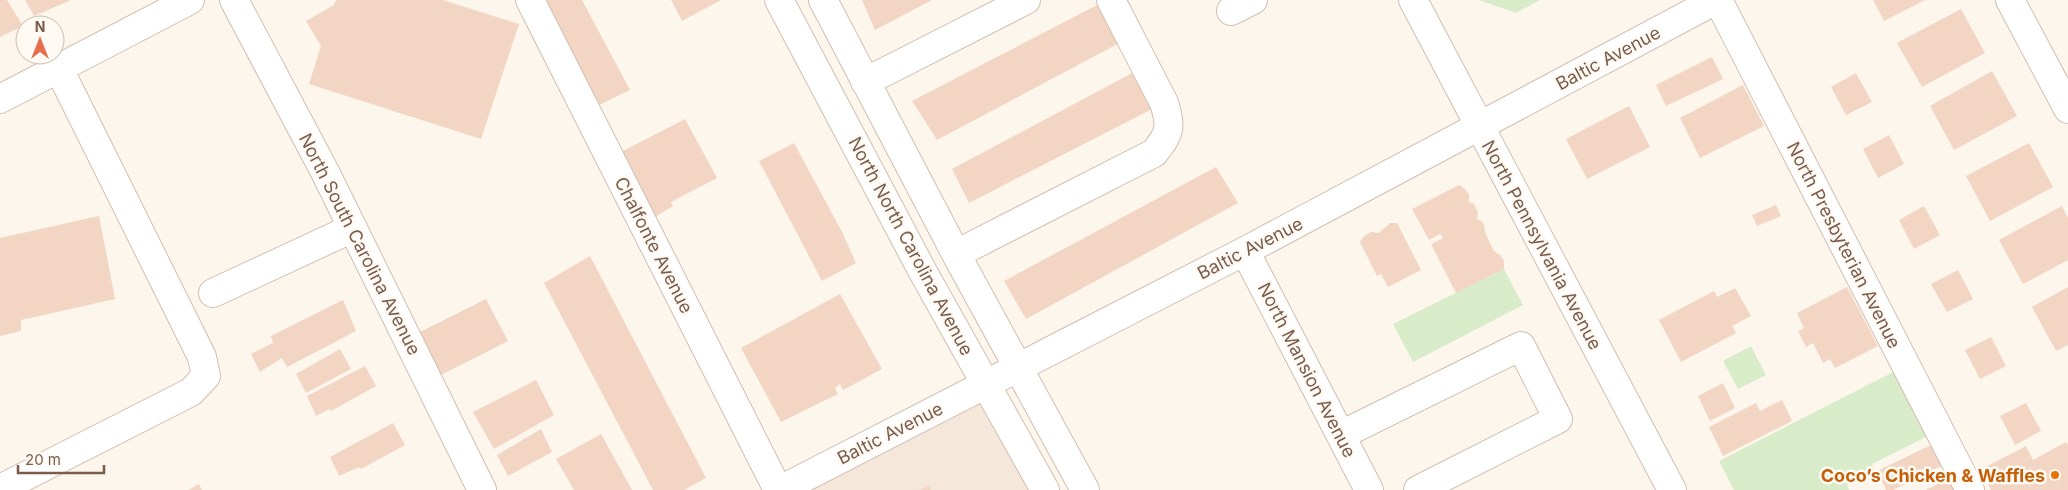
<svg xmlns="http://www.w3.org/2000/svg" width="2068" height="490" font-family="Inter,sans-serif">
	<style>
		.residential { fill: #f5e8da }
		.green { fill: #d8ecc9 }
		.building { fill: #f3d5c3 }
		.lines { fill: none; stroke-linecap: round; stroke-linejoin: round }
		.minor-casing { stroke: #d1beb0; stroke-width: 30 }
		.minor { stroke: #fff; stroke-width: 28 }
		.food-dot { fill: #e8710a; stroke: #fffaf3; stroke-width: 2 }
		.labels { text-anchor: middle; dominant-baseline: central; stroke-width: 5; stroke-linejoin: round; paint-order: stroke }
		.street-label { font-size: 18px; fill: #7a5c4d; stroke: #fffaf3 }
		.food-label { font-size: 18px; font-weight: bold; fill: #c56008; stroke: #fffaf3; text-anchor: end }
	</style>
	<rect width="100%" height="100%" fill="#fdf6ec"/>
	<!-- residential -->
	<path class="residential" d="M986 383 1045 490H782Z"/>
	<!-- green -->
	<path class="green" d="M1479 0H1540L1516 13Z
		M1504 269 1523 305 1413 362 1393 324Z
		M1751 346 1766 375 1738 389 1723 361Z
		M1899 369 1932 434 1872 464 1875 471 1847 485 1849 490H1734L1719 461Z"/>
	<!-- building -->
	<path class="building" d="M0 0H7L23 26 0 37Z
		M25 0H71L34 16Z
		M336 0H443L519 24 481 139 309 84 321 46 306 21 334 5Z
		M540 0H582L630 90 597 106Z
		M671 0H721L682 21Z
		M862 0H932L875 30Z
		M1873 0H1925L1884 21Z
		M1101 3 1125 40 937 140 912 101Z
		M1961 9 1985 53 1922 87 1897 43Z
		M1712 57 1723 79 1666 106 1656 85Z
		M1136 71 1156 107 969 203 952 169Z
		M1992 71 2017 116 1954 150 1930 106Z
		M1856 73 1872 102 1846 115 1831 87Z
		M1743 85 1764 126 1700 158 1680 118Z
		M1629 106 1650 147 1587 179 1566 139Z
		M685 119 717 178 671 202 673 206 655 217 623 151Z
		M1889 135 1904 164 1878 178 1863 149Z
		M794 143 842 232 856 263 822 281 759 161Z
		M2029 143 2053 187 1990 221 1966 176Z
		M1216 167 1238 203 1026 319 1004 281Z
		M1459 185 1465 189 1469 195V202L1474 204 1478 212 1477 219 1483 222 1486 235 1494 251 1500 255 1504 261V269L1456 293 1431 244 1443 238 1440 234 1429 240 1412 209Z
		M1776 205 1781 216 1757 226 1752 215Z
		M1924 206 1940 235 1914 249 1899 220Z
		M2062 206 2068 218V260L2023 284 1999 240Z
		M99 216 115 299 21 320V331L0 336V238Z
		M1390 223H1397L1421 270 1388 287 1381 274 1377 276 1360 242 1364 236 1371 232 1379 233Z
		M590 256 706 478 684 490H653L544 283Z
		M1958 270 1973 299 1947 312 1931 284Z
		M1847 287 1878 346 1835 368 1830 359 1823 363 1813 343 1806 347 1798 331 1804 328 1797 313Z
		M2068 287V345L2056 351 2032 307Z
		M1735 288 1751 316 1732 326 1736 333 1681 362 1659 320 1714 291 1717 297Z
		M840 294 882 369 843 390 840 384 835 388 838 394 781 422 741 348Z
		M486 299 508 341 441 375 420 332Z
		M343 300 356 331 287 367 282 358 260 372 251 354 273 343 271 336Z
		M1991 337 2006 366 1980 379 1965 350Z
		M340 349 351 369 306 393 296 374Z
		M365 366 376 386 331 411 329 409 316 416 307 396Z
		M536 380 554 415 494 449 473 412Z
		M1723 383 1735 408 1710 421 1698 396Z
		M1782 400 1792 421 1723 456 1709 427 1756 403 1760 411Z
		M2026 403 2041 431 2015 445 2000 416Z
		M393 423 405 445 361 469 359 467 339 476 330 457Z
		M541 429 552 452 508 476 497 455Z
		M601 434 632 490H574L556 459Z
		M2066 442 2068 445V490H1991L1980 470 2026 446 2033 460Z
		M1933 444 1943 465 1893 490H1886L1877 471Z
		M1949 478 1955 490H1926Z
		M199 484 202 490H188Z
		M929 486 931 490H919Z"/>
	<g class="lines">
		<defs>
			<path id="minor" d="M234 0 325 172 482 490
				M530 0 778 490
				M779 0 923 272 1045 490
				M823 0 956 254 1085 490
				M1413 0 1672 490
				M1718 0 1970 490
				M2010 0 2068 109
				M1231 11 1253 0
				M865 82 1026 0
				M0 99 190 0
				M1245 251 1369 490
				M956 254 1154 153C1170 134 1172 127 1164 103L1111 0
				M213 293 353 228
				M1341 435 1521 346 1558 419 1418 490
				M0 489 191 392 206 376 202 357 59 69
				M780 490 1245 251 1716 0"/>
		</defs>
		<!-- minor casing -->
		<use href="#minor" class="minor-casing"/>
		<!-- minor -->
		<use href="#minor" class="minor"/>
	</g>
	<!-- markers -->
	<circle class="food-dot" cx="2055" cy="475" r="5"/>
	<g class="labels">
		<!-- street labels -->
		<g class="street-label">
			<text transform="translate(1608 58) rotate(-28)">Baltic Avenue</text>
			<text transform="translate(360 244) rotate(63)">North South Carolina Avenue</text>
			<text transform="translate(654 245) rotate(63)">Chalfonte Avenue</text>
			<text transform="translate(1542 245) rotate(62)">North Pennsylvania Avenue</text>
			<text transform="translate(1844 245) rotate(63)">North Presbyterian Avenue</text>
			<text transform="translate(911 246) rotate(62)">North North Carolina Avenue</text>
			<text transform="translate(1250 248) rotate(-27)">Baltic Avenue</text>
			<text transform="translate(1307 370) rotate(63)">North Mansion Avenue</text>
			<text transform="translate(890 433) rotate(-27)">Baltic Avenue</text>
		</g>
		<!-- food labels -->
		<g class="food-label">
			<text x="2045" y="475">Coco’s Chicken &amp; Waffles</text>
		</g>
	</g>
	<!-- north arrow -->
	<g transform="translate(40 40)"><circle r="24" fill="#fffaf3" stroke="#cabbb1"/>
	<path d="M0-4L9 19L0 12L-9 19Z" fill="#e76f51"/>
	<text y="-8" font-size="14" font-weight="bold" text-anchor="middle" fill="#7a5c4d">N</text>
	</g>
	<!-- scale -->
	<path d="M18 465v8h86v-8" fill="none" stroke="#7a5c4d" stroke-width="2.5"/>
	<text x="25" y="465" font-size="15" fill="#7a5c4d" stroke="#fffaf3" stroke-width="4" paint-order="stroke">20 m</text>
</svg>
